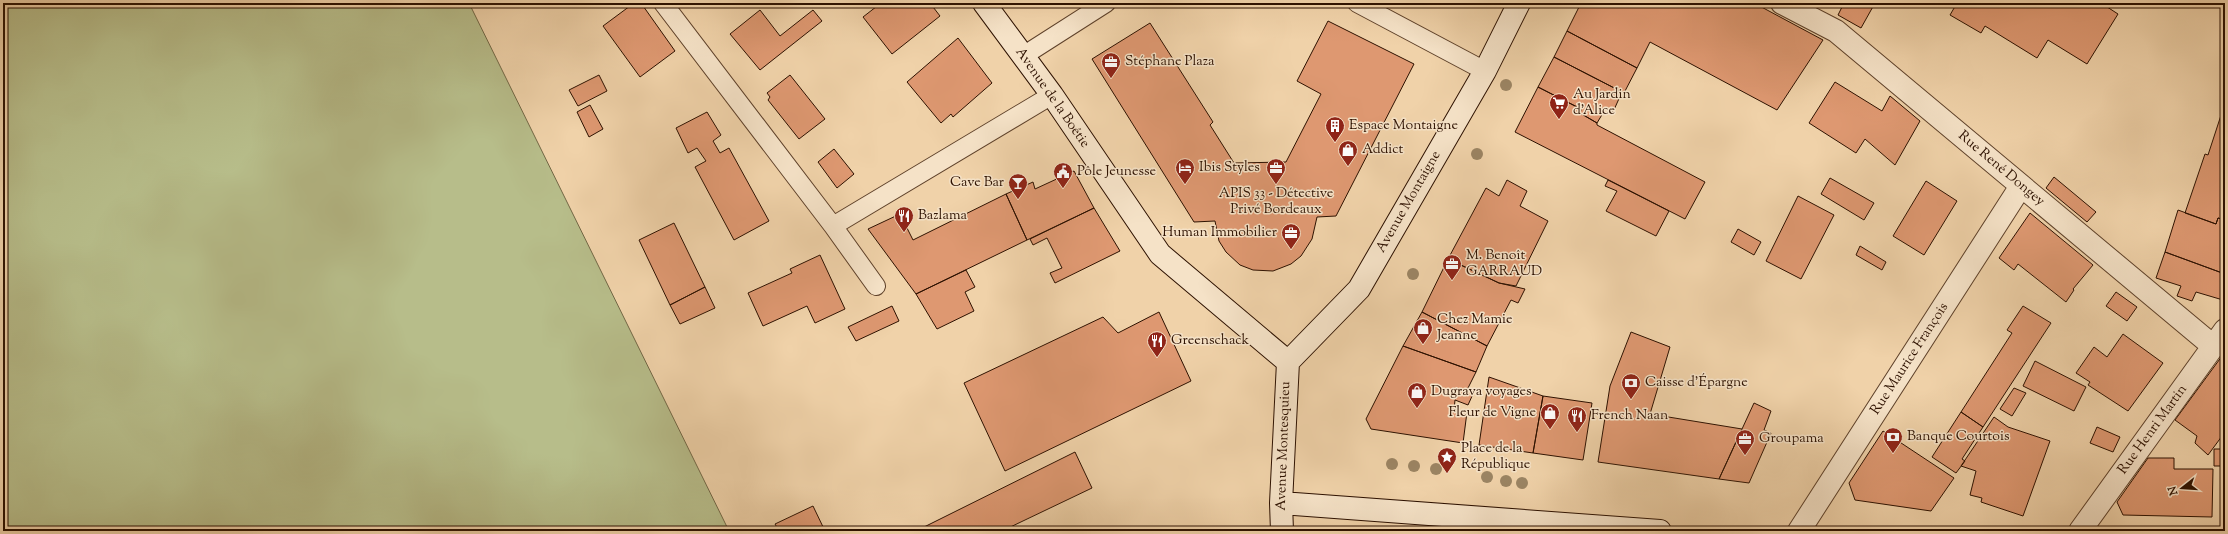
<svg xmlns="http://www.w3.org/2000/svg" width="2228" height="534" font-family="'Sorts Mill Goudy',serif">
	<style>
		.green { fill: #b7bd8a; stroke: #726745 }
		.building { fill: #de9871; stroke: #2d1100 }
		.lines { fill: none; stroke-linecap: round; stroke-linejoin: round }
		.lane-casing { stroke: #5e412a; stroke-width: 20 }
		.street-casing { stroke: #5e412a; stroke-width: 24 }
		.secondary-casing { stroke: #2d1100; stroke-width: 24 }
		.lane { stroke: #f5e2c7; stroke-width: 18 }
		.street { stroke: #f5e2c7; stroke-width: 22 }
		.secondary { stroke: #f5e2c7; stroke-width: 22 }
		.tree { fill: #9b8463 }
		.labels { text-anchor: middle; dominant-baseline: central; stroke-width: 3; stroke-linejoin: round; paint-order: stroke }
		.poi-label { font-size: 14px; fill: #2d1100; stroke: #f5e2c7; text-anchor: start }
		.street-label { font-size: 14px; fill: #2d1100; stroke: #f5e2c7 }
	</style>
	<rect width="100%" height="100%" fill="#f0d2a9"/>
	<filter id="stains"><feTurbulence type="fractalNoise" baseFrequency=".005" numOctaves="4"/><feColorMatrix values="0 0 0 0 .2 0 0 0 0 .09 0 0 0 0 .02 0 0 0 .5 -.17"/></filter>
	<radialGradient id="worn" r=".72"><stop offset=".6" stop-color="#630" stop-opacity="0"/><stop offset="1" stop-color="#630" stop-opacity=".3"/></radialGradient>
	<!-- green -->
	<path class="green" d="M3 3H469L729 531H3Z"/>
	<!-- building -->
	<path class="building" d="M634 3H641L675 51 640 77 603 26Z
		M881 3H930L940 16 892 54 863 17Z
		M1581 3H1754L1823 40 1777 110 1650 42 1637 68 1567 31Z
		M1844 3H1875L1861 28 1838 15Z
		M1957 3H2101L2118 14 2087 64 2048 40 2037 58 1985 26 1981 33 1950 15Z
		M760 10 780 36 813 10 822 21 760 70 730 34Z
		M1328 21 1414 64 1336 216 1317 217 1312 239 1301 256 1291 264 1273 271 1253 270 1240 265 1226 252 1219 241 1215 221 1194 222 1092 59 1150 23 1213 122 1210 125 1234 163 1286 162 1321 94 1297 81Z
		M1567 31 1637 68 1624 93 1554 57Z
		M958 38 992 83 953 117 951 114 941 123 907 82Z
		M1554 57 1622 92 1613 112 1606 108 1597 123 1580 113 1581 109 1538 87Z
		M599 75 607 91 578 106 569 90Z
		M790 75 825 119 799 139 768 100 770 97 767 93Z
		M1835 82 1882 111 1890 96 1920 121 1895 165 1865 139 1856 153 1809 123Z
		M1538 87 1581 109 1580 113 1597 123V125L1705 182 1685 219 1515 132Z
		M2225 103V220L2218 218 2216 224 2185 213 2205 154 2208 155Z
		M590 105 603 129 589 137 577 112Z
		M707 112 721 135 713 141 720 153 729 148 769 221 734 240 695 167 706 161 697 148 688 153 676 128Z
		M834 149 854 174 837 188 818 162Z
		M1074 171 1094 208 1027 240 1006 194 1033 182 1035 189Z
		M2054 177 2096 212 2087 222 2046 188Z
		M1830 178 1874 203 1864 220 1821 194Z
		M1507 180 1527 191 1520 206 1548 221 1516 286 1499 283 1448 259 1486 188 1499 196Z
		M1608 180 1669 211 1656 236 1606 211 1617 191 1605 186Z
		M1926 181 1957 201 1924 255 1893 236Z
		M1006 194 1027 240 916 294 868 229 900 214 913 240Z
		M1798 196 1834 215 1801 279 1766 261Z
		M1094 208 1120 251 1055 283 1050 273 1062 268 1047 238 1033 245 1030 239Z
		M2178 210 2216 224 2218 218 2225 220V274L2165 252Z
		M2030 213 2093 265 2073 289 2074 290 2066 302 2018 264 2014 270 1999 258Z
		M674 223 705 287 670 305 639 240Z
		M1738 229 1761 242 1754 255 1731 242Z
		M1860 246 1886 262 1882 270 1856 255Z
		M2165 252 2225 274V295L2223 300 2196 292 2192 301 2177 296 2181 286 2156 278Z
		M820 255 845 309 815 323 807 306 763 326 748 293 792 273 790 269Z
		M1448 259 1499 283 1525 289 1518 303 1511 300 1487 346 1422 312Z
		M966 270 975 287 965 292 974 311 937 329 916 294Z
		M705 287 715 308 680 324 670 305Z
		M2116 292 2137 307 2127 321 2106 306Z
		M892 306 899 321 856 341 848 327Z
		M2023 306 2051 323 1983 427 1961 412 2012 333 2007 330Z
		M1159 312 1191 381 1005 471 964 383 1103 317 1118 333Z
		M1422 312 1487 346 1476 372 1403 346Z
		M1631 332 1670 347 1650 414 1742 429 1719 479 1598 462 1610 386Z
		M2123 334 2163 363 2128 411 2088 385 2090 382 2076 373 2094 347 2107 357Z
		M1403 346 1476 372 1467 390 1473 394 1468 405 1455 400 1454 410 1467 412 1463 443 1371 429 1366 419Z
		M2225 352V432L2208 455 2195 443 2197 436 2175 420Z
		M2035 361 2086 387 2074 411 2023 386Z
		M1489 377 1543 396 1533 453 1479 445Z
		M2014 388 2026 393 2012 416 2000 409Z
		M1543 396 1592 403 1583 460 1533 453Z
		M1754 403 1771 411 1764 430 1771 433 1749 483 1719 479Z
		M1961 412 1983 427 1962 459 1965 461 1956 473 1932 457Z
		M1994 417 2008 427 2050 441 2023 516 1981 502 1982 498 1970 495 1976 471 1961 466Z
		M2097 427 2120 437 2113 452 2090 443Z
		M1883 431 1954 478 1931 511 1855 500 1849 483Z
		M2214 449H2225V466H2214Z
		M1075 452 1092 488 1002 531H916Z
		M2148 458H2174V469H2213L2212 517 2123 515 2117 502Z
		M813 506 825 531H779L775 524Z"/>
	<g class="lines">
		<defs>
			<path id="lane" d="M663 3 833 226 1052 95
				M1357 3 1485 71
				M1023 56 1106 3
				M833 226 876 286"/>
			<path id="street" d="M1782 3 1836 31 2213 346
				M1799 531 2021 186
				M2080 531 2225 330"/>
			<path id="secondary" d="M984 3 1052 95 1160 254 1288 362
				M1288 362 1359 289 1485 71 1519 3
				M1281 503 1660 531
				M1282 531 1281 503 1288 362"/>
		</defs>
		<!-- lane casing -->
		<use href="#lane" class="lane-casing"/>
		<!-- street casing -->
		<use href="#street" class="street-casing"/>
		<!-- secondary casing -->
		<use href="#secondary" class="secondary-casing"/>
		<!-- lane -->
		<use href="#lane" class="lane"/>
		<!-- street -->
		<use href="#street" class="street"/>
		<!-- secondary -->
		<use href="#secondary" class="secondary"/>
	</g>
	<!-- trees -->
	<g class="tree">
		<circle cx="1506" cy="85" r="6"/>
		<circle cx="1477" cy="154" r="6"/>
		<circle cx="1413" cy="274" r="6"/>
		<circle cx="1392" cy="464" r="6"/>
		<circle cx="1414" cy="466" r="6"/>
		<circle cx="1436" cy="469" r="6"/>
		<circle cx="1487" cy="477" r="6"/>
		<circle cx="1506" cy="481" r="6"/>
		<circle cx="1522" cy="483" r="6"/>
	</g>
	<!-- icons -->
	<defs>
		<symbol id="office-pin" viewBox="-11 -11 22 30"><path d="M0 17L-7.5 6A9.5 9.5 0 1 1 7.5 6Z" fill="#8f2418" stroke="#f5e2c7"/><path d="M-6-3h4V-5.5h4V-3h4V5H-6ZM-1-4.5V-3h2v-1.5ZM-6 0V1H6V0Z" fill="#fff"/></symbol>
		<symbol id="supermarket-pin" viewBox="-11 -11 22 30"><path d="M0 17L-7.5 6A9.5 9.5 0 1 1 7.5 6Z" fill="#8f2418" stroke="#f5e2c7"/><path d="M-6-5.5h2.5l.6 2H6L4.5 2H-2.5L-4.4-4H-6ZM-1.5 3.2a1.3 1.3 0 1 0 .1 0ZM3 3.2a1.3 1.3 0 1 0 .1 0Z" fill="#fff"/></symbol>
		<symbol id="building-pin" viewBox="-11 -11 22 30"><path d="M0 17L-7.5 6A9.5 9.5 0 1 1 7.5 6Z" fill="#8f2418" stroke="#f5e2c7"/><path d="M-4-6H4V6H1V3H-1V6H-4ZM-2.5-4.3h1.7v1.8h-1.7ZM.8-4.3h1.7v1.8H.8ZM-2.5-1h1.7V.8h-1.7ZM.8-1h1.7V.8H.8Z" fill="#fff"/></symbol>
		<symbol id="shop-pin" viewBox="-11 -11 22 30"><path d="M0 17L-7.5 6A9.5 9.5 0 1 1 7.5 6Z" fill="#8f2418" stroke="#f5e2c7"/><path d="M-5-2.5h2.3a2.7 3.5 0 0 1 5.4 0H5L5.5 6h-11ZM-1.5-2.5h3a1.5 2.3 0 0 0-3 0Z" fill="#fff"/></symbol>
		<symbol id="hotel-pin" viewBox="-11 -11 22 30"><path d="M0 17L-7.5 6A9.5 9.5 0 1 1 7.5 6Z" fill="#8f2418" stroke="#f5e2c7"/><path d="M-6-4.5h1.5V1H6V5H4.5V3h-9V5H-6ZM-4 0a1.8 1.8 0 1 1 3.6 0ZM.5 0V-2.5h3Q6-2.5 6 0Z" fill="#fff"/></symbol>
		<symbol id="civic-pin" viewBox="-11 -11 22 30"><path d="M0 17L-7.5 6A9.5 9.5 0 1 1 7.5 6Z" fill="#8f2418" stroke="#f5e2c7"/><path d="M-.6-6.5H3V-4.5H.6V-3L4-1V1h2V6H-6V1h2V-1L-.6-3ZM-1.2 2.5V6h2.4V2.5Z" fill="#fff"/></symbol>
		<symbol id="bar-pin" viewBox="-11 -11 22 30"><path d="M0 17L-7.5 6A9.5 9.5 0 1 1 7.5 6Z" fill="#8f2418" stroke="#f5e2c7"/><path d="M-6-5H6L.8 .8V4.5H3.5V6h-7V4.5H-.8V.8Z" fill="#fff"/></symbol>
		<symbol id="restaurant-pin" viewBox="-11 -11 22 30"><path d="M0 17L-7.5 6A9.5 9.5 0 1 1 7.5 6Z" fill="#8f2418" stroke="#f5e2c7"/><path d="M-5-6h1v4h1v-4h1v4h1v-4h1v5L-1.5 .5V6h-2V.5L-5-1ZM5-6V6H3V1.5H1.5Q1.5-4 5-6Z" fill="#fff"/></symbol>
		<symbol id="bank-pin" viewBox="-11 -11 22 30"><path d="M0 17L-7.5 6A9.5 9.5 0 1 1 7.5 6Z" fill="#8f2418" stroke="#f5e2c7"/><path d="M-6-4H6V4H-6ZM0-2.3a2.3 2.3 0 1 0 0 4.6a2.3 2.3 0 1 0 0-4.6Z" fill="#fff"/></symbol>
		<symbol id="sight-pin" viewBox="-11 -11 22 30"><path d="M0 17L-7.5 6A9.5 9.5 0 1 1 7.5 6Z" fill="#8f2418" stroke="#f5e2c7"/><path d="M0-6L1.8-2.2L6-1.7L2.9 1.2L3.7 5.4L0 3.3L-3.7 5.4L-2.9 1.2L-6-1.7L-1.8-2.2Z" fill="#fff"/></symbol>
	</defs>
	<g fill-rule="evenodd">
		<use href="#office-pin" x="1100" y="51" width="22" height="30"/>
		<use href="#supermarket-pin" x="1548" y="92" width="22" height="30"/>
		<use href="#building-pin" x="1324" y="115" width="22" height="30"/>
		<use href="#shop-pin" x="1337" y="139" width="22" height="30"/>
		<use href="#hotel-pin" x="1174" y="157" width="22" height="30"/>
		<use href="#office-pin" x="1265" y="157" width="22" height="30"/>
		<use href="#civic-pin" x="1052" y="161" width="22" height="30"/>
		<use href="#bar-pin" x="1007" y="172" width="22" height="30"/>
		<use href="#restaurant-pin" x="893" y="205" width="22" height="30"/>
		<use href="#office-pin" x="1280" y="222" width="22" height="30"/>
		<use href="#office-pin" x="1441" y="253" width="22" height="30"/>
		<use href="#shop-pin" x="1412" y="317" width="22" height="30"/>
		<use href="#restaurant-pin" x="1146" y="330" width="22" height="30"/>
		<use href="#bank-pin" x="1620" y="372" width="22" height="30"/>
		<use href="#shop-pin" x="1406" y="381" width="22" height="30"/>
		<use href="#shop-pin" x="1539" y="402" width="22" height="30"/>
		<use href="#restaurant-pin" x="1566" y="405" width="22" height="30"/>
		<use href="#bank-pin" x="1882" y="426" width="22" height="30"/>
		<use href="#office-pin" x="1734" y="428" width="22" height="30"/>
		<use href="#sight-pin" x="1436" y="446" width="22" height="30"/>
	</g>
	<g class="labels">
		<!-- poi labels -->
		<g class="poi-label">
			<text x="1125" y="62">Stéphane Plaza</text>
			<text x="1573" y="95">Au Jardin<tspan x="1573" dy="16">d'Alice</tspan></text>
			<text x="1349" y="126">Espace Montaigne</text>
			<text x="1362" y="150">Addict</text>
			<text x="1199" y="168">Ibis Styles</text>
			<text x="1077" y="172">Pôle Jeunesse</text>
			<text x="1004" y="183" text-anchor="end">Cave Bar</text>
			<text x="1276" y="194" text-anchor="middle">APIS 33 - Détective<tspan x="1276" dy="16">Privé Bordeaux</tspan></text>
			<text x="918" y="216">Bazlama</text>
			<text x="1277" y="233" text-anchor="end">Human Immobilier</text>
			<text x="1466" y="256">M. Benoît<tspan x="1466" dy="16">GARRAUD</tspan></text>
			<text x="1437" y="320">Chez Mamie<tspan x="1437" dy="16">Jeanne</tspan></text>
			<text x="1171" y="341">Greenschack</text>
			<text x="1645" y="383">Caisse d'Épargne</text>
			<text x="1431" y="392">Dugrava voyages</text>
			<text x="1536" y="413" text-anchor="end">Fleur de Vigne</text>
			<text x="1591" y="416">French Naan</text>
			<text x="1907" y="437">Banque Courtois</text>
			<text x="1759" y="439">Groupama</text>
			<text x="1461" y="449">Place de la<tspan x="1461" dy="16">République</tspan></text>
		</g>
		<!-- street labels -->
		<g class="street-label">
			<text transform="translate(1052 98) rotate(55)">Avenue de la Boétie</text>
			<text transform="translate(2001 169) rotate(40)">Rue René Dongey</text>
			<text transform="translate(1409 202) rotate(-60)">Avenue Montaigne</text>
			<text transform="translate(1910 359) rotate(-57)">Rue Maurice François</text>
			<text transform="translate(2153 430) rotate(-54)">Rue Henri Martin</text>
			<text transform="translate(1284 446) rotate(-88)">Avenue Montesquieu</text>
		</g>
	</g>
	<!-- margin -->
	<rect width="2228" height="534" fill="none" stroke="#f0d2a9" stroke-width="16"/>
	<rect x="4" y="4" width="2220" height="526" fill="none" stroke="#2d1100" stroke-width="2"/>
	<rect x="8" y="8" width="2212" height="518" fill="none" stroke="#2d1100"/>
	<!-- north arrow -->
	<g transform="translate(2182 488) rotate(253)" stroke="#f5e2c7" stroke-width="3" paint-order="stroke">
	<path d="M0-3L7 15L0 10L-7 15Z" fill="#2d1100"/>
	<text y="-6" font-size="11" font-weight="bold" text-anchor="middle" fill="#2d1100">N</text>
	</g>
	<rect width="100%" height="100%" filter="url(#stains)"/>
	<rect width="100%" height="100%" fill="url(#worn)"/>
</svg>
